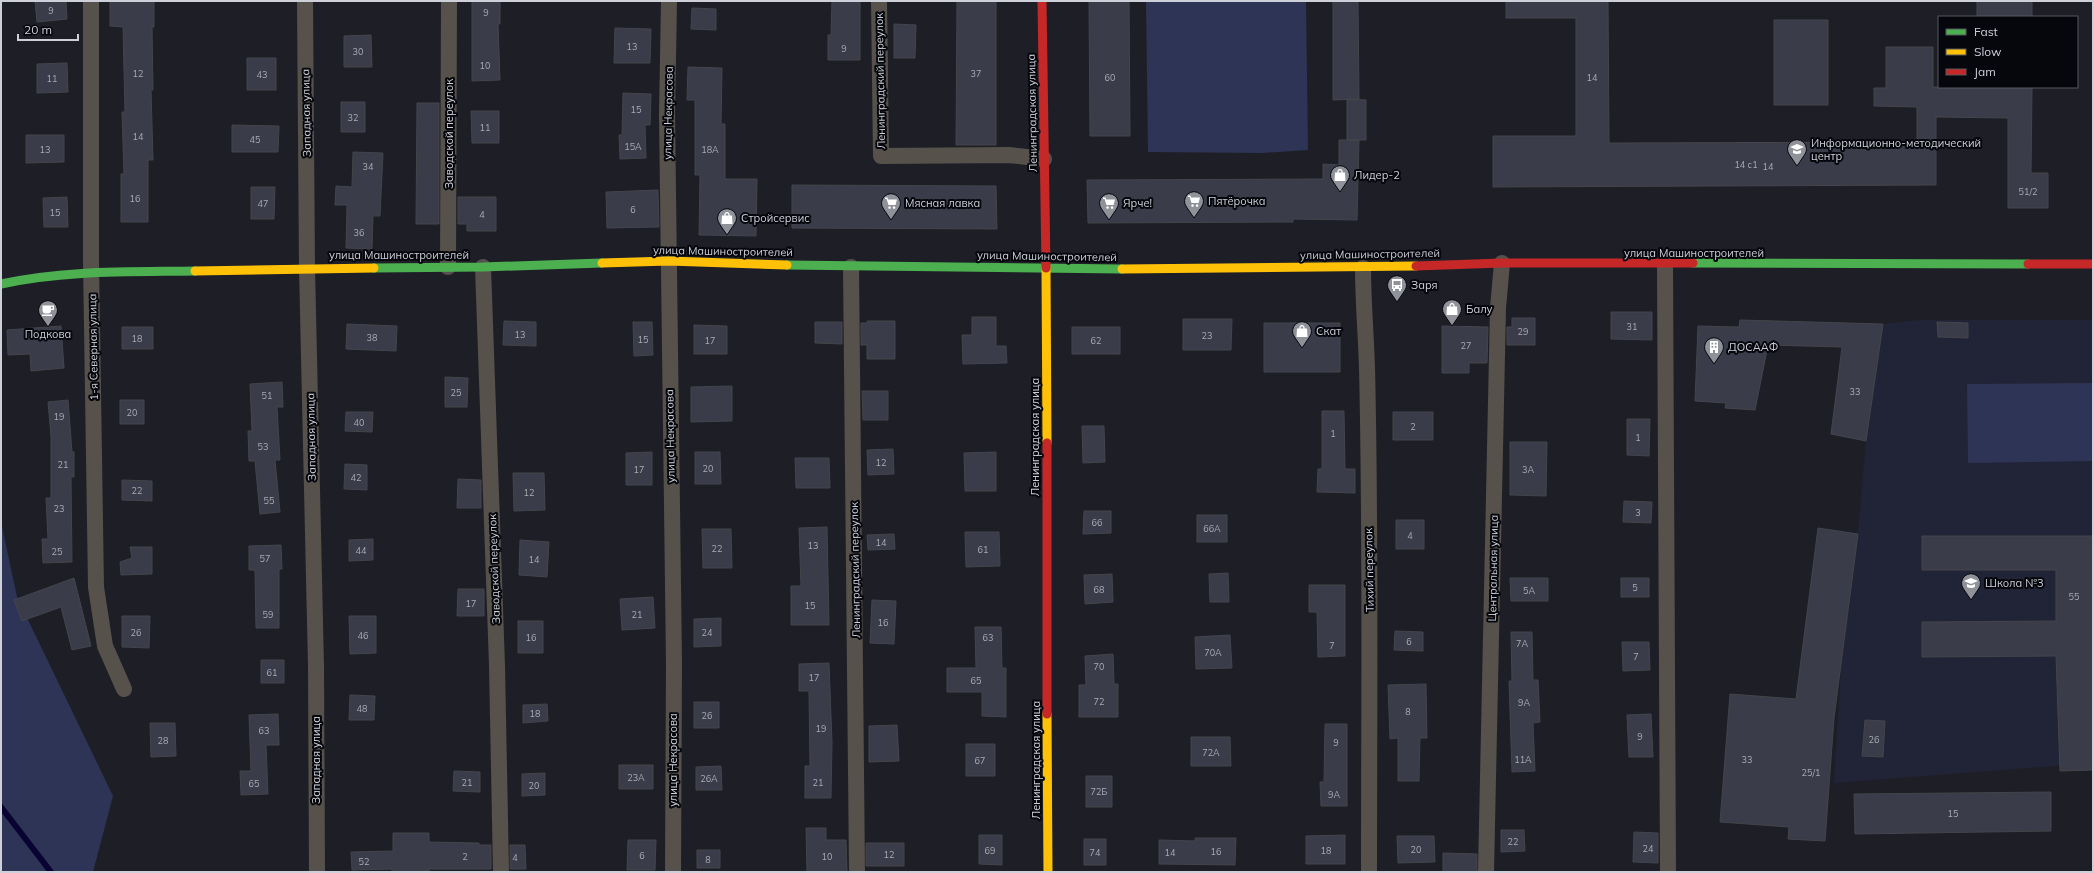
<svg xmlns="http://www.w3.org/2000/svg" width="2094" height="873" font-family="Mulish,sans-serif">
	<style>
		.built { fill: #212436 }
		.green { fill: #2e3455 }
		.lines { fill: none; stroke-linecap: round; stroke-linejoin: round }
		.stream { stroke: #090333; stroke-width: 6 }
		.building { fill: #3a3c4a; stroke: #44454b }
		.street { stroke: #56514b; stroke-width: 16 }
		.fast { stroke: #4caf50; stroke-width: 9 }
		.slow { stroke: #ffc107; stroke-width: 9 }
		.jam { stroke: #c62828; stroke-width: 9 }
		.labels { text-anchor: middle; dominant-baseline: central; stroke-width: 4; stroke-linejoin: round; paint-order: stroke }
		.number-label { font-size: 9px; fill: #a9abb5 }
		.street-label { font-size: 11px; fill: #ced0d9; stroke: #06070c }
		.poi-label { font-size: 11px; fill: #ced0d9; stroke: #06070c; text-anchor: start }
	</style>
	<rect width="100%" height="100%" fill="#1e1f26"/>
	<!-- built -->
	<path class="built" d="M1920 320H2093V763L1834 783 1841 667 1858 534 1866 441 1883 324Z"/>
	<!-- green -->
	<path class="green" d="M1146 1H1306L1308 150 1261 153 1148 152Z
		M2093 383V461L1968 463 1967 384Z
		M1 522 17 597 113 796 93 872H1Z"/>
	<g class="lines">
		<!-- stream -->
		<path class="stream" d="M1 807 51 872"/>
	</g>
	<!-- building -->
	<path class="building" d="M35 1H66L67 19 37 22Z
		M110 1H154V27H152L153 90H151L153 160H148V222H121V174H124L122 112H125L123 27 110 26Z
		M472 1H500V24H498L500 80 472 81Z
		M832 1H860V60H828V35H831Z
		M957 1H996V145H956Z
		M1089 1H1129L1130 136H1090Z
		M1333 1H1358L1359 99 1333 100Z
		M1506 1H1608L1609 143 1917 142V107L1874 106V88H1886V47H1933V87H2032L2031 173H2048V208H2008V118L1936 117V185L1493 187V136H1576V18H1506Z
		M1977 1H2032V17H1977Z
		M692 8 716 9V30L691 29Z
		M1774 20H1828V105H1774Z
		M894 24 916 25 915 58H894Z
		M615 28 651 29 650 63H614Z
		M371 35 372 67H344V36Z
		M247 58H276V90H247Z
		M67 63 68 92 37 93V64Z
		M688 67 722 68 721 124H725V179H757L756 236 699 235 700 175H695V100H687Z
		M623 93 651 94 650 125H645L646 158 620 159 619 135H622Z
		M1347 99 1366 100V140H1347Z
		M341 102H365V132H341Z
		M417 103H439V224H416Z
		M471 111H499V143H472Z
		M232 125 279 126 278 152H232Z
		M26 135H64V162L26 163Z
		M1339 140H1359L1357 220 1293 219V222L1088 223 1087 180 1323 179V164L1339 165Z
		M353 152 383 153 380 216H373L372 249 346 248 347 205H335L336 186 352 187Z
		M792 185 996 186 997 229 792 228Z
		M251 187H275L274 219H251Z
		M658 190 659 227 607 228 606 192Z
		M67 197 68 227H44L43 198Z
		M458 197H496V231H467V224H458Z
		M1611 312H1652V340L1611 339Z
		M972 317H996V346H1006L1007 363 963 364 962 335H972Z
		M1512 318H1535V345H1507V327H1512Z
		M1183 319H1232L1231 350H1183Z
		M1740 320 1883 324 1866 441 1831 434 1842 347 1768 345 1755 410 1725 408 1726 403 1695 401 1698 326 1739 327Z
		M504 321 536 322V346L503 345Z
		M867 321H895V359H867V345H861V323H867Z
		M633 322H652L653 355 634 356Z
		M815 322H842V344L815 343Z
		M1937 322 1968 323V338L1938 337Z
		M1264 323H1340V372H1264Z
		M347 324 397 326 396 351 346 349Z
		M694 325 727 326V354H694Z
		M61 326 64 368 31 371 30 354 8 355 7 330Z
		M1442 326 1488 327 1487 363H1469V373H1442Z
		M122 327H153V349H122Z
		M1072 327H1120V354H1072Z
		M445 377 468 378 467 407H445Z
		M282 382 283 407H277L280 460H275L280 512 260 514 255 461H249L248 431H252L250 384Z
		M732 386V421L691 422V387Z
		M862 391H888V420H863Z
		M68 400 72 452H74V477H71L72 562 43 563 42 539H48L46 498H51V436L48 402Z
		M120 400H144V424H120Z
		M1322 411H1344L1345 469H1355V493L1317 492 1318 469H1322Z
		M346 412H373L372 432 345 431Z
		M1393 412H1433V440H1393Z
		M1627 419H1650L1649 456 1627 455Z
		M1082 426H1104L1105 462 1083 463Z
		M1510 442H1547L1546 496 1510 495Z
		M893 449 894 474 868 475 867 450Z
		M652 452V485H626V453Z
		M695 452H720L721 484H695Z
		M996 452V491H965L964 453Z
		M795 458H829L830 488H796Z
		M345 464 367 465V490L344 489Z
		M513 473H544L545 510 514 511Z
		M458 479 481 480V508H457Z
		M122 480 152 481V501L122 500Z
		M1624 501 1652 502 1651 523 1623 522Z
		M1084 511H1111V533L1083 534Z
		M1197 515H1227V542H1197Z
		M1396 520H1424V549H1396Z
		M827 527 829 625H791V586H801L799 528Z
		M1818 528 1858 534 1834 718 1825 841 1788 839 1789 827 1720 822 1730 694 1796 699Z
		M702 529H731L732 568H703Z
		M965 532H999L1000 566 966 567Z
		M894 534 895 549 868 550 867 535Z
		M1922 536H2093V770L2060 771 2056 656 1922 657V622L2056 621V570H1922Z
		M373 539V560L349 561V540Z
		M520 540 549 542 547 577 519 575Z
		M281 545 282 569H279V628H256L255 570H249V546Z
		M130 547H152V574L121 575 120 562 132 558Z
		M1228 573 1229 602H1210L1209 574Z
		M1112 574 1113 602 1085 604 1084 575Z
		M74 578 91 646 72 650 61 607 22 621 14 600Z
		M1510 578H1548V601H1511Z
		M1621 578H1649V597H1621Z
		M1309 585H1345V656L1318 657 1317 612H1309Z
		M458 589H484V616H457Z
		M653 597 655 628 622 630 620 599Z
		M872 600 896 601 894 644 870 643Z
		M122 616H150L149 648 122 647Z
		M349 616H376V653L350 654Z
		M721 618V646L694 647V619Z
		M518 621H543V653H518Z
		M975 627H1001L1002 668H1006V717L982 716V692H947V668H976Z
		M1395 631 1423 632V651L1394 650Z
		M1511 632H1532L1533 680H1538L1540 722 1533 723 1535 771 1512 772 1509 681H1512Z
		M1230 635 1232 668 1196 669 1195 637Z
		M1622 642H1649L1650 670 1623 671Z
		M1113 654 1114 684H1118V717H1079V685H1086L1085 656Z
		M261 660H284V683H261Z
		M829 663 832 743 831 798H805V766H810L809 691H799V664Z
		M1426 684 1427 738H1420L1419 781H1398V738L1390 739 1388 685Z
		M350 695 375 696 374 720H349Z
		M694 702H719V728H694Z
		M547 704 548 721 523 723V705Z
		M278 714 279 745H266L268 794 241 795 240 771H251L249 715Z
		M1651 714 1653 757H1629L1627 715Z
		M1865 720 1885 721 1883 757 1862 756Z
		M150 723H175L176 756 151 757Z
		M1325 724H1347V806H1321L1320 782H1324Z
		M897 725 899 761 869 762V726Z
		M1191 737H1230L1231 766H1191Z
		M966 744H995V776H966Z
		M619 765H653V789H619Z
		M721 766 722 790H696V767Z
		M454 771 480 772V792L453 791Z
		M545 773V795L522 796V774Z
		M1086 776H1112V807H1086Z
		M2051 792V831L1855 834 1854 794Z
		M806 828H826V840H846L847 871 807 872Z
		M1501 830H1524L1525 851 1501 852Z
		M1634 832 1658 833V863L1633 862Z
		M393 833H429V842L479 843V845H491V869H429V872H392V869L352 870 351 852 393 851Z
		M979 835H1002V865L979 864Z
		M1345 835V864H1306V836Z
		M1397 836H1434L1435 862 1398 863Z
		M1195 838H1236L1235 865 1159 864V840L1195 841Z
		M1084 839H1106V865H1084Z
		M628 840H656L655 870H627Z
		M866 843H904V866H866Z
		M510 845H525L526 869H510Z
		M697 850H720V868H697Z
		M1443 853 1477 854V872H1443Z"/>
	<g class="lines">
		<!-- street -->
		<path class="street" d="M91 1V262L96 587 105 646 124 689
			M305 1 307 268 316 666 317 872
			M669 1 667 114 674 663 673 872
			M879 1 881 156 1009 155 1044 159
			M1665 264 1668 872
			M448 267 449 1
			M483 267 497 665 501 872
			M851 267 857 872
			M1363 268C1363 301 1366 334 1367 368 1371 536 1369 704 1369 872
			M1486 872 1498 308 1502 263"/>
		<!-- fast -->
		<path class="fast" d="M1693 263 2028 264
			M787 265 1122 269
			M374 268 483 267 602 263
			M1 284C64 270 130 272 195 271"/>
		<!-- slow -->
		<path class="slow" d="M602 263 669 261 787 265
			M1046 268 1047 443
			M1122 269 1416 266
			M195 271 374 268
			M1047 714 1048 872"/>
		<!-- jam -->
		<path class="jam" d="M1042 1 1046 268
			M2028 264H2093
			M1416 266 1502 263H1693
			M1047 443V714"/>
	</g>
	<!-- icons -->
	<defs>
		<symbol id="university-pin" viewBox="-11 -11 22 30"><path d="M0 17L-7.5 6A9.5 9.5 0 1 1 7.5 6Z" fill="#90929a" stroke="#06070c"/><path d="M0-5L7-2L0 1L-7-2ZM-4 1L0 2.5L4 1V4Q0 6-4 4Z" fill="#fff"/></symbol>
		<symbol id="shop-pin" viewBox="-11 -11 22 30"><path d="M0 17L-7.5 6A9.5 9.5 0 1 1 7.5 6Z" fill="#90929a" stroke="#06070c"/><path d="M-5-2.5h2.3a2.7 3.5 0 0 1 5.4 0H5L5.5 6h-11ZM-1.5-2.5h3a1.5 2.3 0 0 0-3 0Z" fill="#fff"/></symbol>
		<symbol id="supermarket-pin" viewBox="-11 -11 22 30"><path d="M0 17L-7.5 6A9.5 9.5 0 1 1 7.5 6Z" fill="#90929a" stroke="#06070c"/><path d="M-6-5.5h2.5l.6 2H6L4.5 2H-2.5L-4.4-4H-6ZM-1.5 3.2a1.3 1.3 0 1 0 .1 0ZM3 3.2a1.3 1.3 0 1 0 .1 0Z" fill="#fff"/></symbol>
		<symbol id="bus-pin" viewBox="-11 -11 22 30"><path d="M0 17L-7.5 6A9.5 9.5 0 1 1 7.5 6Z" fill="#90929a" stroke="#06070c"/><path d="M-5-6H5V4H4V6H2V4H-2V6H-4V4H-5ZM-3.5-4V0h7V-4ZM-3.5 1.2v1.5H-2V1.2ZM2 1.2v1.5H3.5V1.2Z" fill="#fff"/></symbol>
		<symbol id="cafe-pin" viewBox="-11 -11 22 30"><path d="M0 17L-7.5 6A9.5 9.5 0 1 1 7.5 6Z" fill="#90929a" stroke="#06070c"/><path d="M-5.5-4.5H6V0H3Q3 3.5 0 3.5H-2.5Q-5.5 3.5-5.5 0ZM3-3.2v2h1.7v-2ZM-6 4.5H4V6H-6Z" fill="#fff"/></symbol>
		<symbol id="building-pin" viewBox="-11 -11 22 30"><path d="M0 17L-7.5 6A9.5 9.5 0 1 1 7.5 6Z" fill="#90929a" stroke="#06070c"/><path d="M-4-6H4V6H1V3H-1V6H-4ZM-2.5-4.3h1.7v1.8h-1.7ZM.8-4.3h1.7v1.8H.8ZM-2.5-1h1.7V.8h-1.7ZM.8-1h1.7V.8H.8Z" fill="#fff"/></symbol>
		<symbol id="school-pin" viewBox="-11 -11 22 30"><path d="M0 17L-7.5 6A9.5 9.5 0 1 1 7.5 6Z" fill="#90929a" stroke="#06070c"/><path d="M0-5L7-2L0 1L-7-2ZM-4 1L0 2.5L4 1V4Q0 6-4 4Z" fill="#fff"/></symbol>
	</defs>
	<g fill-rule="evenodd">
		<use href="#university-pin" x="1786" y="138" width="22" height="30"/>
		<use href="#shop-pin" x="1329" y="164" width="22" height="30"/>
		<use href="#supermarket-pin" x="1183" y="190" width="22" height="30"/>
		<use href="#supermarket-pin" x="880" y="192" width="22" height="30"/>
		<use href="#supermarket-pin" x="1098" y="192" width="22" height="30"/>
		<use href="#shop-pin" x="716" y="207" width="22" height="30"/>
		<use href="#bus-pin" x="1386" y="274" width="22" height="30"/>
		<use href="#shop-pin" x="1441" y="298" width="22" height="30"/>
		<use href="#cafe-pin" x="37" y="299" width="22" height="30"/>
		<use href="#shop-pin" x="1291" y="320" width="22" height="30"/>
		<use href="#building-pin" x="1703" y="336" width="22" height="30"/>
		<use href="#school-pin" x="1960" y="572" width="22" height="30"/>
	</g>
	<g class="labels">
		<!-- number labels -->
		<g class="number-label">
			<text x="51" y="10">9</text>
			<text x="486" y="12">9</text>
			<text x="632" y="46">13</text>
			<text x="844" y="48">9</text>
			<text x="358" y="51">30</text>
			<text x="485" y="65">10</text>
			<text x="138" y="73">12</text>
			<text x="976" y="73">37</text>
			<text x="262" y="74">43</text>
			<text x="1110" y="77">60</text>
			<text x="1592" y="77">14</text>
			<text x="52" y="78">11</text>
			<text x="636" y="109">15</text>
			<text x="353" y="117">32</text>
			<text x="485" y="127">11</text>
			<text x="138" y="136">14</text>
			<text x="255" y="139">45</text>
			<text x="633" y="146">15А</text>
			<text x="45" y="149">13</text>
			<text x="710" y="149">18А</text>
			<text x="1746" y="164">14 с1</text>
			<text x="368" y="166">34</text>
			<text x="1768" y="166">14</text>
			<text x="2028" y="191">51/2</text>
			<text x="135" y="198">16</text>
			<text x="263" y="203">47</text>
			<text x="633" y="209">6</text>
			<text x="55" y="212">15</text>
			<text x="482" y="214">4</text>
			<text x="359" y="232">36</text>
			<text x="1632" y="326">31</text>
			<text x="1523" y="331">29</text>
			<text x="520" y="334">13</text>
			<text x="1207" y="335">23</text>
			<text x="372" y="337">38</text>
			<text x="137" y="338">18</text>
			<text x="643" y="339">15</text>
			<text x="710" y="340">17</text>
			<text x="1096" y="340">62</text>
			<text x="1466" y="345">27</text>
			<text x="1855" y="391">33</text>
			<text x="456" y="392">25</text>
			<text x="267" y="395">51</text>
			<text x="132" y="412">20</text>
			<text x="59" y="416">19</text>
			<text x="359" y="422">40</text>
			<text x="1413" y="426">2</text>
			<text x="1333" y="433">1</text>
			<text x="1638" y="437">1</text>
			<text x="263" y="446">53</text>
			<text x="881" y="462">12</text>
			<text x="63" y="464">21</text>
			<text x="708" y="468">20</text>
			<text x="639" y="469">17</text>
			<text x="1528" y="469">3А</text>
			<text x="356" y="477">42</text>
			<text x="137" y="490">22</text>
			<text x="529" y="492">12</text>
			<text x="269" y="500">55</text>
			<text x="59" y="508">23</text>
			<text x="1638" y="512">3</text>
			<text x="1097" y="522">66</text>
			<text x="1212" y="528">66А</text>
			<text x="1410" y="535">4</text>
			<text x="881" y="542">14</text>
			<text x="813" y="545">13</text>
			<text x="717" y="548">22</text>
			<text x="983" y="549">61</text>
			<text x="361" y="550">44</text>
			<text x="57" y="551">25</text>
			<text x="265" y="558">57</text>
			<text x="534" y="559">14</text>
			<text x="1635" y="587">5</text>
			<text x="1099" y="589">68</text>
			<text x="1529" y="590">5А</text>
			<text x="2074" y="596">55</text>
			<text x="471" y="603">17</text>
			<text x="810" y="605">15</text>
			<text x="268" y="614">59</text>
			<text x="637" y="614">21</text>
			<text x="883" y="622">16</text>
			<text x="136" y="632">26</text>
			<text x="707" y="632">24</text>
			<text x="363" y="635">46</text>
			<text x="531" y="637">16</text>
			<text x="988" y="637">63</text>
			<text x="1409" y="641">6</text>
			<text x="1522" y="643">7А</text>
			<text x="1332" y="645">7</text>
			<text x="1213" y="652">70А</text>
			<text x="1636" y="656">7</text>
			<text x="1099" y="666">70</text>
			<text x="272" y="672">61</text>
			<text x="814" y="677">17</text>
			<text x="976" y="680">65</text>
			<text x="1099" y="701">72</text>
			<text x="1524" y="702">9А</text>
			<text x="362" y="708">48</text>
			<text x="1408" y="711">8</text>
			<text x="535" y="713">18</text>
			<text x="707" y="715">26</text>
			<text x="821" y="728">19</text>
			<text x="264" y="730">63</text>
			<text x="1640" y="736">9</text>
			<text x="1874" y="739">26</text>
			<text x="163" y="740">28</text>
			<text x="1336" y="742">9</text>
			<text x="1211" y="752">72А</text>
			<text x="1523" y="759">11А</text>
			<text x="1747" y="759">33</text>
			<text x="980" y="760">67</text>
			<text x="1811" y="772">25/1</text>
			<text x="636" y="777">23А</text>
			<text x="709" y="778">26А</text>
			<text x="467" y="782">21</text>
			<text x="818" y="782">21</text>
			<text x="254" y="783">65</text>
			<text x="534" y="785">20</text>
			<text x="1099" y="791">72Б</text>
			<text x="1334" y="794">9А</text>
			<text x="1953" y="813">15</text>
			<text x="1513" y="841">22</text>
			<text x="1648" y="848">24</text>
			<text x="1416" y="849">20</text>
			<text x="990" y="850">69</text>
			<text x="1326" y="850">18</text>
			<text x="1216" y="851">16</text>
			<text x="1095" y="852">74</text>
			<text x="1170" y="852">14</text>
			<text x="889" y="854">12</text>
			<text x="642" y="855">6</text>
			<text x="465" y="856">2</text>
			<text x="827" y="856">10</text>
			<text x="515" y="857">4</text>
			<text x="708" y="859">8</text>
			<text x="364" y="861">52</text>
		</g>
		<!-- street labels -->
		<g class="street-label">
			<text transform="translate(880 81) rotate(-91)">Ленинградский переулок</text>
			<text transform="translate(306 113) rotate(-91)">Западная улица</text>
			<text transform="translate(668 113) rotate(-89)">улица Некрасова</text>
			<text transform="translate(1032 113) rotate(-91)">Ленинградская улица</text>
			<text transform="translate(449 134) rotate(-90)">Заводской переулок</text>
			<text transform="translate(723 251) rotate(1)">улица Машиностроителей</text>
			<text x="1694" y="253">улица Машиностроителей</text>
			<text transform="translate(1370 254) rotate(-1)">улица Машиностроителей</text>
			<text x="399" y="255">улица Машиностроителей</text>
			<text transform="translate(1047 256) rotate(1)">улица Машиностроителей</text>
			<text transform="translate(93 347) rotate(-91)">1-я Северная улица</text>
			<text transform="translate(670 436) rotate(-91)">улица Некрасова</text>
			<text transform="translate(311 437) rotate(-91)">Западная улица</text>
			<text transform="translate(1035 437) rotate(-90)">Ленинградская улица</text>
			<text transform="translate(1493 568) rotate(-89)">Центральная улица</text>
			<text transform="translate(494 569) rotate(-92)">Заводской переулок</text>
			<text transform="translate(855 570) rotate(-91)">Ленинградский переулок</text>
			<text transform="translate(1369 570) rotate(-91)">Тихий переулок</text>
			<text transform="translate(316 760) rotate(-90)">Западная улица</text>
			<text transform="translate(673 760) rotate(-90)">улица Некрасова</text>
			<text transform="translate(1036 760) rotate(-90)">Ленинградская улица</text>
		</g>
		<!-- poi labels -->
		<g class="poi-label">
			<text x="1811" y="143">Информационно-методический<tspan x="1811" dy="13">центр</tspan></text>
			<text x="1354" y="175">Лидер-2</text>
			<text x="1208" y="201">Пятёрочка</text>
			<text x="905" y="203">Мясная лавка</text>
			<text x="1123" y="203">Ярче!</text>
			<text x="741" y="218">Стройсервис</text>
			<text x="1411" y="285">Заря</text>
			<text x="1466" y="309">Балу</text>
			<text x="1316" y="331">Скат</text>
			<text x="48" y="334" text-anchor="middle">Подкова</text>
			<text x="1728" y="347">ДОСААФ</text>
			<text x="1985" y="583">Школа №3</text>
		</g>
	</g>
	<!-- border -->
	<rect width="2094" height="873" fill="none" stroke="#ced0d9" stroke-width="4"/>
	<!-- legend -->
	<rect x="1938" y="16" width="140" height="72" fill="#06070c" stroke="#56575e"/>
	<rect x="1946" y="29" width="20" height="6" fill="#4caf50" stroke="#56575e"/>
	<text x="1974" y="36" font-size="12" fill="#ced0d9">Fast</text>
	<rect x="1946" y="49" width="20" height="6" fill="#ffc107" stroke="#56575e"/>
	<text x="1974" y="56" font-size="12" fill="#ced0d9">Slow</text>
	<rect x="1946" y="69" width="20" height="6" fill="#c62828" stroke="#56575e"/>
	<text x="1974" y="76" font-size="12" fill="#ced0d9">Jam</text>
	<!-- scale -->
	<path d="M18 34v6h60v-6" fill="none" stroke="#ced0d9" stroke-width="2"/>
	<text x="24" y="34" font-size="12" fill="#ced0d9" stroke="#06070c" stroke-width="3" paint-order="stroke">20 m</text>
</svg>
